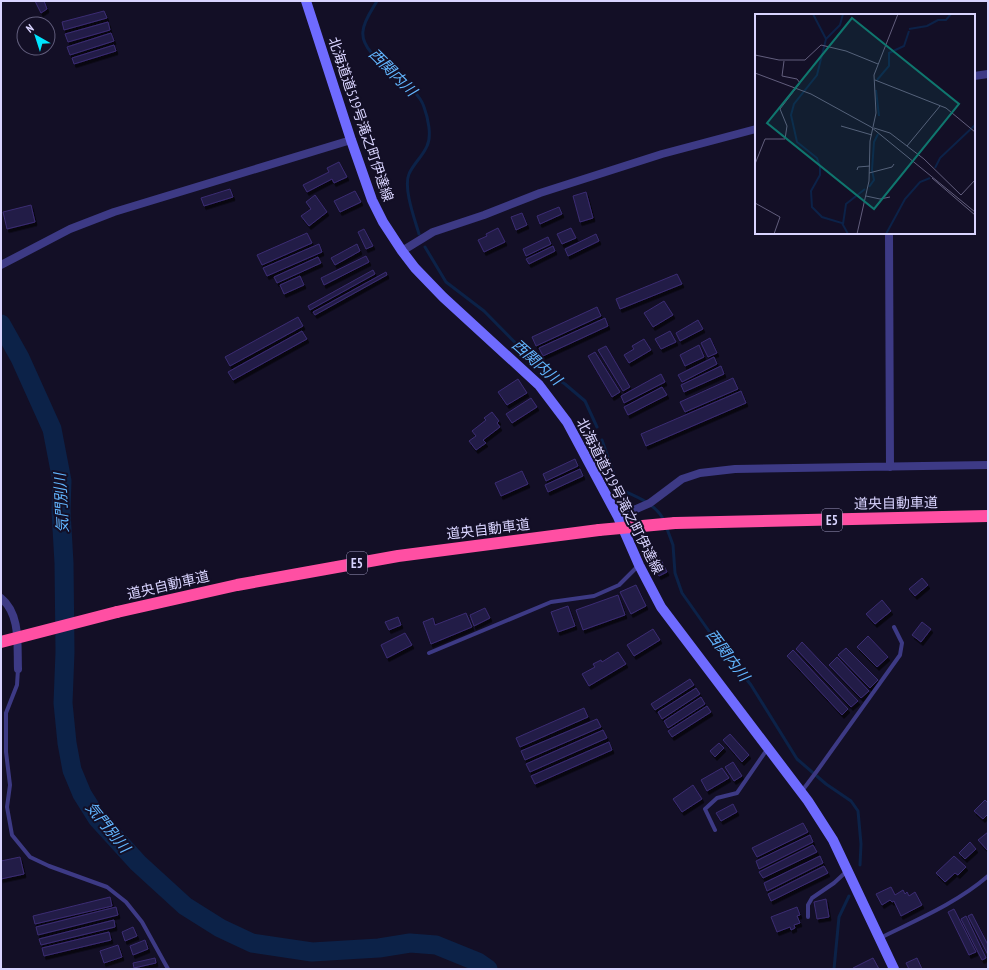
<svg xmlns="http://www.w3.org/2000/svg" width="989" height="970" font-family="'PT Sans Narrow','Noto Sans JP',sans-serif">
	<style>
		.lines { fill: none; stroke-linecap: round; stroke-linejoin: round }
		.stream { stroke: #0c2248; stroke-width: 3 }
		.river { stroke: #0c2248; stroke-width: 19 }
		.building { fill: #241b47; stroke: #3b2d73; filter: url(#shadow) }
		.lane { stroke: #3d3a85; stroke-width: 4 }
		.street { stroke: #3d3a85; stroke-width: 8 }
		.secondary { stroke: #6f6bff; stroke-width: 10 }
		.highway { stroke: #ff4fa3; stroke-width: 12 }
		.highway-bridge { stroke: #ff4fa3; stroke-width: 12 }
		.labels { text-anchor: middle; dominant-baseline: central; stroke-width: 4; stroke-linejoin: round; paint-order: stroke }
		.shield { fill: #130f26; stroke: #9e99be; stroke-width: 1 }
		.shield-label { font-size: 13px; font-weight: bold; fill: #d9d4ff }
		.street-label { font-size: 14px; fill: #d9d4ff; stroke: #130f26 }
		.water-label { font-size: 15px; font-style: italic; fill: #62b6ff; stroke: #130f26 }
		.inset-river { fill: none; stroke: #0c2248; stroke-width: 2 }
		.inset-road { fill: none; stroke: #625e7d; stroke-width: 1 }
		.view { fill: #0f766e; fill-opacity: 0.15; stroke: #0f766e; stroke-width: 2 }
		.inset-edge { fill: none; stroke: #d9d4ff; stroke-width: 2 }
	</style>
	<defs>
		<filter id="shadow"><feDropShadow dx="2" dy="3.5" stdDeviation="0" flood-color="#0009"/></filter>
	</defs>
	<rect width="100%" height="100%" fill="#130f26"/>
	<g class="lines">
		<!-- stream -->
		<path class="stream" d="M377 1C372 10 364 20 363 31 359 58 416 81 424 107 428 118 432 136 427 146 423 156 413 164 409 174 403 188 415 220 419 234
			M425 247 446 282 484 311 541 369 565 384 585 401 597 427
			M602 440 619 489C635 496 657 504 664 521
			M666 526 673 545 675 573 682 593 711 634 751 685 797 759 826 784 851 801 858 811 861 844 860 865
			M834 969 839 917 849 896"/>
		<!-- river -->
		<path class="river" d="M1 324 20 358 52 429 62 481 61 511 64 563 65 652 63 703 67 743 72 770 82 794 97 818 138 863 185 906 220 928 252 943 312 952 379 948 410 943 436 945 478 962 488 969"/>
	</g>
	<!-- building -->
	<path class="building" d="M35 1H44L47 9 41 13Z
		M104 11 107 18 64 30 62 22Z
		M108 22 110 30 68 42 65 34Z
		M111 33 114 41 70 55 67 47Z
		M114 45 116 51 74 64 72 58Z
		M339 162 347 177 334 183 332 179 307 192 303 185 329 172 327 168Z
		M230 189 233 197 204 206 201 198Z
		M355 191 361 202 340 212 334 201Z
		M586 192 593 218 580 222 573 196Z
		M315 195 327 212 309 226 301 216 311 209 306 202Z
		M31 205 35 222 7 229 3 212Z
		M559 207 562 214 540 224 537 216Z
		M522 213 527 225 516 230 511 217Z
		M498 228 505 242 484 252 478 240 487 236 486 234Z
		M571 228 576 238 562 244 557 234Z
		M364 229 373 246 366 249 358 232Z
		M307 233 312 243 262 265 257 255Z
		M596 234 599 241 568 256 565 249Z
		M548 237 551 244 526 256 523 249Z
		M319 244 322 252 267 276 263 268Z
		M357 244 360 251 335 265 331 258Z
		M553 246 555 251 529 264 526 259Z
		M366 256 369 262 324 285 321 278Z
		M318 257 321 263 277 283 274 277Z
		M373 270 375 274 310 310 308 306Z
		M386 272 387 275 315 315 313 312Z
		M677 274 682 284 620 309 616 299Z
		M300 276 304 285 284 294 280 285Z
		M664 301 673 315 653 327 644 313Z
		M597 307 601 316 536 346 532 337Z
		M298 317 303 326 230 366 225 357Z
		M605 318 608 326 543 356 539 348Z
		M698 320 703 329 680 341 676 333Z
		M302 331 307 339 233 380 228 372Z
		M670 331 676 342 661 349 655 339Z
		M710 338 717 353 708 357 701 343Z
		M644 339 651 350 629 363 624 355 634 349 632 346Z
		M699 345 704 357 685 366 680 355Z
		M606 346 630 387 623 391 598 350Z
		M595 352 620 392 612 397 588 356Z
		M714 357 717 364 682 382 678 375Z
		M721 366 724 374 684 392 681 385Z
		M661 374 665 382 624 403 621 396Z
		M733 378 738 389 685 412 680 402Z
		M518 379 527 393 507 405 498 392Z
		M662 387 667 395 628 415 624 407Z
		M741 391 746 403 646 446 641 434Z
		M531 398 537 407 512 423 506 414Z
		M492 412 499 421 497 423 500 427 483 440 486 443 476 450 469 441 476 436 472 431 486 420 484 418Z
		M575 459 578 466 546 481 543 474Z
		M580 469 583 476 548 492 545 485Z
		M522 471 528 484 501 496 495 483Z
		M660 558 667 572 659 576 652 562Z
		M922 578 928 585 915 596 909 589Z
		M636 585 646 606 631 614 620 592Z
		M618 595 625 615 583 630 576 610Z
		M882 600 891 611 875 624 866 614Z
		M568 606 575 626 558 632 551 612Z
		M485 608 490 618 474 626 470 615Z
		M466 613 472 627 431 644 423 622 433 618 435 625Z
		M398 617 401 625 389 630 385 622Z
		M922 622 931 629 921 642 912 635Z
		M653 629 660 640 634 656 627 645Z
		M405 633 412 645 387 658 381 645Z
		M868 636 888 657 877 667 857 647Z
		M802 642 858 701 851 707 796 649Z
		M846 648 878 680 870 688 838 655Z
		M793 650 848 709 842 715 787 656Z
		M618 652 626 664 589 686 582 674 595 667 593 664 601 660 602 662Z
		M837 657 869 691 861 698 829 665Z
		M690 679 694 685 655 710 651 704Z
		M696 688 700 694 662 719 658 712Z
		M701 697 705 704 668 728 664 721Z
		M707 706 711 712 672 737 668 731Z
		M584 708 588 717 520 747 516 738Z
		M597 719 601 727 525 760 521 751Z
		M603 730 607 738 530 772 526 764Z
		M730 734 749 755 742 762 723 740Z
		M609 742 612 750 535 784 531 776Z
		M719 743 724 748 715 757 710 751Z
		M733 762 742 776 734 781 725 767Z
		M722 768 729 778 707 791 701 780Z
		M693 785 702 799 682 812 673 799Z
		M985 800 988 803V814L983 819 974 811Z
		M733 804 737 812 721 821 716 813Z
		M803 823 808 832 757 857 752 848Z
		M988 832V851L978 840Z
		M810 835 813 842 759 869 756 861Z
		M970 842 976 849 965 859 959 853Z
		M813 845 817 852 763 878 759 872Z
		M820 856 823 863 767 891 764 883Z
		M954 856 966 867 958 875 955 873 945 882 936 873Z
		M20 857 24 874 1 879V861Z
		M824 866 828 873 771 901 768 894Z
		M891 887 895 895 903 890 905 894 907 892 909 896 915 892 922 905 901 916 894 901 892 902 890 900 882 905 876 894Z
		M110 897 112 906 35 924 33 916Z
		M826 899 829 917 817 919 814 902Z
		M116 907 118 915 38 935 36 927Z
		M797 907 800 915 797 916 800 923 794 925 795 928 791 930 790 927 777 932 771 917Z
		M954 909 976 952 969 955 948 912Z
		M972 914 988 945V955L968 916Z
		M966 916 986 958 982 960 961 919Z
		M114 920 115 927 41 945 39 939Z
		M133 927 137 936 125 941 122 932Z
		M109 932 111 940 44 956 42 948Z
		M145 940 148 949 133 955 130 946Z
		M118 945 122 957 104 963 100 951Z
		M155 958 156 963 134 968 133 963Z
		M873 958 879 969H853V968Z
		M917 958 922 969H909L906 963Z"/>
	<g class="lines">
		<!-- lane -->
		<path class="lane" d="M429 653 551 602 594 596 619 585 638 566
			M18 669 17 685 6 713V752L10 785 7 807 12 835 30 857 49 866 107 887 126 902 142 922 168 969
			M802 791 817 771 900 655 902 643 894 627
			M715 830 705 809 717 798 737 793 768 748
			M808 917V905L812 898 834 883 847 871
			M880 938C916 920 957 903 988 876"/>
		<!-- street -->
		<path class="street" d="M974 76 988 74
			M889 233 890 467
			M402 251 433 232 484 215 540 193 662 154 756 129
			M1 265 70 229 114 212 351 140
			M618 517 650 503 682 479 700 473 735 469 988 465
			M1 598C21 614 17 646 18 669"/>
		<!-- secondary -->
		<path class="secondary" d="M306 1 351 140 372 200 383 222 402 251 415 268 443 297 539 385 567 422 618 517 639 565 661 607 808 801 833 840 894 969"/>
		<!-- highway -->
		<path class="highway" d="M675 523 988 516
			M117 612 237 585 398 556 599 530"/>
		<!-- highway-bridge -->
		<path class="highway-bridge" d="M599 530 675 523
			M1 642 117 612"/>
	</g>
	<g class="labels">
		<!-- shield labels -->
		<g class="shield">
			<rect x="822" y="509" width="20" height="22" rx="3"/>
			<rect x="347" y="552" width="20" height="22" rx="3"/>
		</g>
		<g class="shield-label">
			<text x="832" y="520">E5</text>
			<text x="357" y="563">E5</text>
		</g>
		<!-- street labels -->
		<g class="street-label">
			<text transform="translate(361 119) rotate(71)">北海道道519号滝之町伊達線</text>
			<text transform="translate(620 496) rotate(63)">北海道道519号滝之町伊達線</text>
			<text transform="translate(896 503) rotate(-1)">道央自動車道</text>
			<text transform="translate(488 529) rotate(-7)">道央自動車道</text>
			<text transform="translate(168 585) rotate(-13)">道央自動車道</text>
		</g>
		<!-- water labels -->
		<g class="water-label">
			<text transform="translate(393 72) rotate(45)">西関内川</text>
			<text transform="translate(537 362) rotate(42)">西関内川</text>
			<text transform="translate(61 503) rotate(-93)">気門別川</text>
			<text transform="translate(728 655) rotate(53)">西関内川</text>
			<text transform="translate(108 827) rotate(51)">気門別川</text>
		</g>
	</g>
	<!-- overview -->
	<g transform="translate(755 14)">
		<rect width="220" height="220" fill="#130f26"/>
		<path class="inset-river" d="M58 0 71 25M88 0 85 11 71 25 62 61 39 90 36 101 42 128 62 144 65 153V161L56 177 57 193 67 203 87 209 93 220M154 15 172 12 183 6H191L196 0M122 66 134 52V39L149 32 154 17M121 76 124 102M180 154 185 144 220 111M114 173 119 166 117 156 119 128 123 120M88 210 91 190 110 175M131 220 150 185 165 168 175 164"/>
		<path class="inset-road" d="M0 41 24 46H50L66 31 91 37 123 50M0 59 56 80 116 113 220 198M120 66 191 94 220 118M86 112 117 121M119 114 135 119 169 145 206 181 220 166M152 132 185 92M0 150 10 125H30L32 112 25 95 45 69 42 65 27 62 29 47M102 156 103 153 115 152M114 159 137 153 139 150M177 164 220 201M111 182 125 185 135 183M0 189 25 203 19 220M102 220 114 167 115 127 121 99 119 61 143 0"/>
		<path class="view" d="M97 4 204 90 119 195 12 109Z"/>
		<rect width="220" height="220" class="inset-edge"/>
	</g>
	<!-- border -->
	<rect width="989" height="970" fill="none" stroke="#d9d4ff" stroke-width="4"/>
	<!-- north arrow -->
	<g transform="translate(36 36) rotate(321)"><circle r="19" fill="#130f26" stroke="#625e7d"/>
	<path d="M0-3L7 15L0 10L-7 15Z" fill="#00e5ff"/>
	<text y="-6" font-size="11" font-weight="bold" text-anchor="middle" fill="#d9d4ff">N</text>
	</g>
</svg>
